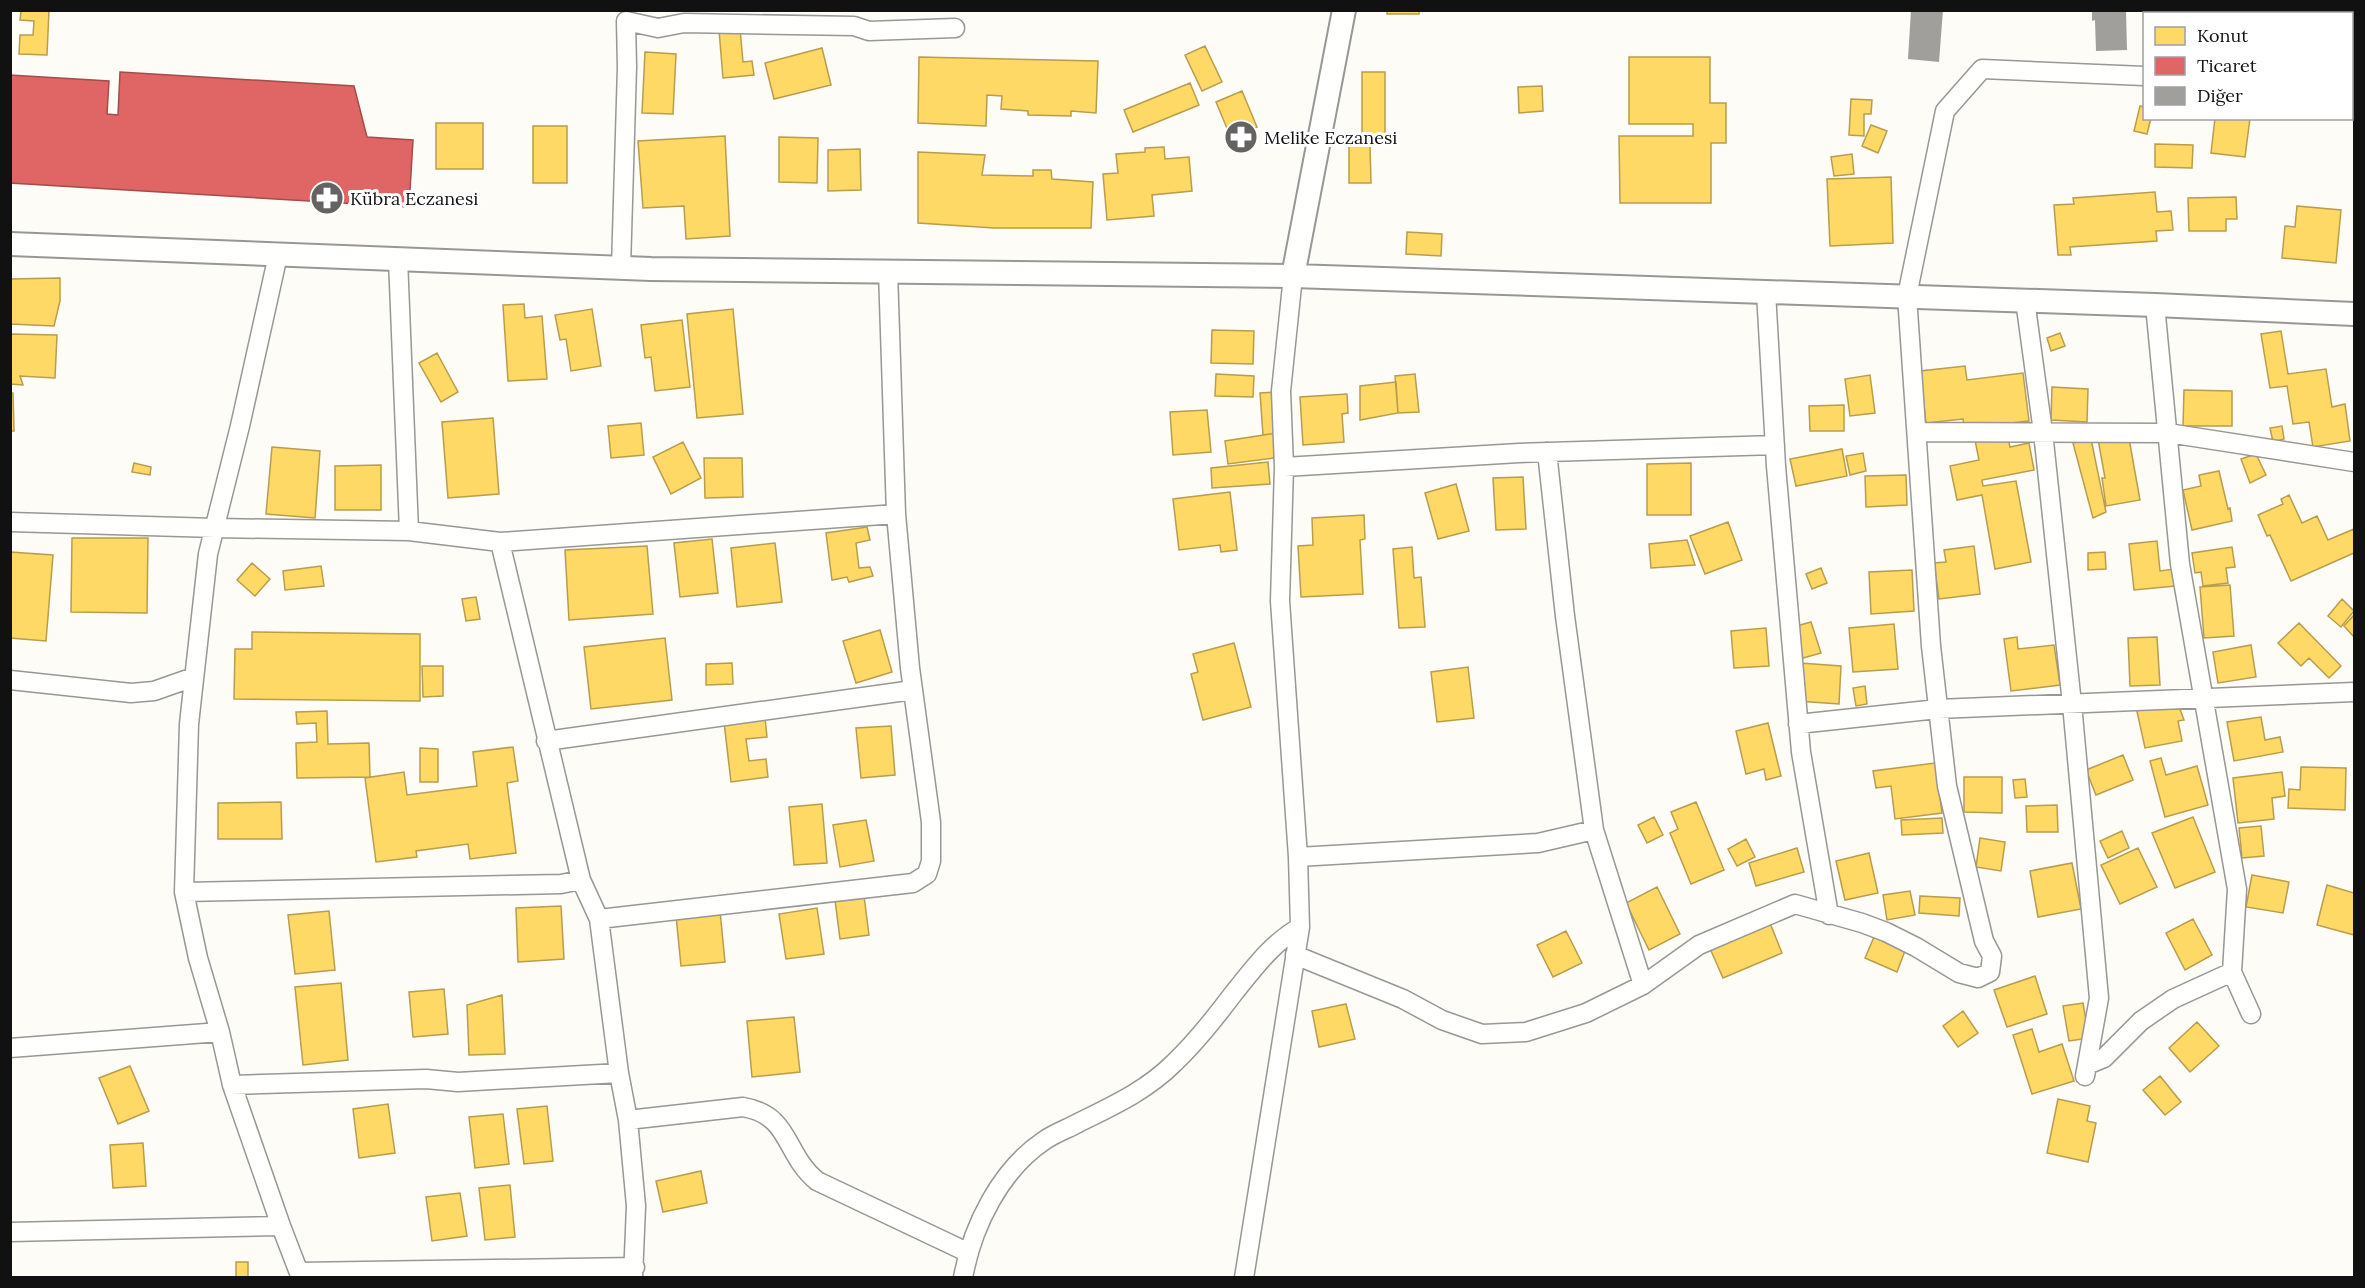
<svg xmlns="http://www.w3.org/2000/svg" width="2365" height="1288" font-family="Lora,serif">
	<style>
		.homes { fill: #ffd966; stroke: #b89d4c; stroke-width: 1.5 }
		.shops { fill: #e06666; stroke: #a24c4c; stroke-width: 1.5 }
		.building { fill: #a19f9c }
		.lines { fill: none; stroke-linecap: round; stroke-linejoin: round }
		.minor-casing { stroke: #979795; stroke-width: 21 }
		.tertiary-casing { stroke: #979795; stroke-width: 26 }
		.minor { stroke: #fffffe; stroke-width: 18 }
		.tertiary { stroke: #fffffe; stroke-width: 22 }
		.labels { text-anchor: middle; dominant-baseline: central; stroke-width: 6; stroke-linejoin: round; paint-order: stroke }
		.poi-label { font-size: 18px; fill: #111; stroke: #fff; text-anchor: start }
	</style>
	<rect width="100%" height="100%" fill="#fdfcf7"/>
	<!-- homes -->
	<path class="homes" d="M21 10H49L47 55 19 54 20 35H33L34 21 20 20Z
		M1387 10H1419V14H1387Z
		M740 29 743 62 752 61 754 75 723 78 719 30Z
		M1205 46 1222 82 1202 91 1185 55Z
		M822 48 831 85 774 99 765 63Z
		M645 52 676 54 673 114 642 113Z
		M919 57 1098 61 1096 113 1071 111V116L1028 115V111L1001 109 1002 96 987 95 986 126 918 123Z
		M1629 57H1710V103H1726V143H1711V203H1620L1619 136H1693V124H1629Z
		M1362 72H1385V135H1362Z
		M1190 83 1199 105 1133 132 1124 110Z
		M1542 86 1543 111 1519 113 1518 87Z
		M1242 91 1257 127 1231 138 1216 102Z
		M1851 99 1872 100 1871 114H1864V136L1849 135Z
		M2140 106 2144 107V118H2151L2147 134 2134 131Z
		M2215 118H2250L2245 157 2211 153Z
		M436 123H483V169H436Z
		M1871 125 1887 131 1878 153 1862 146Z
		M533 126H567V183H533Z
		M725 136 730 236 686 239 684 206 643 208 638 141Z
		M779 137 818 138 817 183 779 182Z
		M2155 144 2193 145 2192 168 2155 167Z
		M1349 145H1370L1371 183H1349Z
		M1164 147 1165 159 1189 157 1192 191 1152 195 1154 216 1107 220 1103 174 1118 173 1116 154 1145 152V148Z
		M860 149 861 190 828 191V150Z
		M918 152 985 155 982 175 1033 176V170H1051L1052 179 1093 182 1091 228H994L918 223Z
		M1852 154 1854 174 1834 176 1831 157Z
		M1891 177 1893 243 1830 246 1827 179Z
		M2155 192 2157 212 2171 211 2173 230 2156 231 2157 241 2070 247 2071 255H2058L2054 205 2074 204 2073 198Z
		M2236 197 2237 219H2226V231H2189L2188 198Z
		M2297 206 2341 210 2336 263 2282 258 2285 226 2295 227Z
		M1407 232 1442 234 1441 256 1406 254Z
		M60 278V301L54 326 10 324V279Z
		M524 304 525 318 542 316 547 379 508 381 503 305Z
		M592 309 601 366 571 371 566 339 560 340 555 315Z
		M733 309 743 414 697 418 687 314Z
		M682 320 690 387 655 391 651 357 645 358 641 325Z
		M1212 330 1254 331 1253 364 1211 363Z
		M2281 331 2288 374 2326 369 2332 407 2345 404 2350 441 2313 447 2309 422 2293 424 2287 386 2270 388 2261 334Z
		M2060 333 2065 346 2051 351 2047 338Z
		M10 334 57 335 55 378 20 376 23 385 10 384Z
		M437 353 458 392 441 402 419 363Z
		M1965 366 1967 380 2023 373 2029 421 1964 428 1963 419 1926 423 1920 371Z
		M1216 374 1254 376 1253 397 1215 396Z
		M1415 374 1419 412 1398 413 1395 376Z
		M1870 375 1875 413 1850 416 1845 379Z
		M1396 382 1398 413 1360 420V386Z
		M2052 387 2088 389 2087 422 2051 420Z
		M2184 390 2232 391V426H2183Z
		M1278 392 1277 433 1263 435 1260 393Z
		M10 393H13L14 431H10Z
		M1347 394 1348 413 1342 414 1344 442 1303 445 1300 397Z
		M1844 405V431H1810L1809 406Z
		M1207 410 1211 452 1173 455 1170 412Z
		M493 418 499 494 448 498 442 422Z
		M641 423 644 455 611 458 608 426Z
		M2282 426 2284 439 2273 442 2270 428Z
		M1277 433 1281 457 1228 464 1225 441Z
		M2128 433 2140 500 2106 506 2102 478H2105L2098 439Z
		M2007 435 2010 447 2029 443 2034 470 1982 480 1983 486 2016 481 2031 562 1995 569 1982 495 1957 500 1950 466 1979 460 1975 440Z
		M2091 439 2106 512 2093 518 2073 443Z
		M683 442 701 478 671 494 653 457Z
		M272 447 320 451 315 518 266 514Z
		M1842 449 1847 476 1796 486 1790 459Z
		M1863 453 1866 471 1850 475 1846 456Z
		M2256 454 2266 475 2250 483 2241 459Z
		M704 458H742L743 497 705 498Z
		M1268 462 1270 484 1212 488 1211 468Z
		M134 463 151 467 150 475 132 472Z
		M1691 463V515H1647V464Z
		M381 465V510H335V466Z
		M2219 471 2228 509 2230 508 2232 521 2192 530 2183 490 2201 486 2199 475Z
		M1906 475 1907 505 1866 507 1865 476Z
		M1523 477 1526 529 1496 530 1493 478Z
		M1456 484 1469 531 1438 539 1425 493Z
		M1230 492 1237 550 1221 552 1220 545 1179 550 1173 499Z
		M2289 495 2302 523 2317 516 2328 540 2354 529V553L2291 581 2270 535 2267 536 2258 515 2283 504 2281 499Z
		M1364 515 1365 539 1360 540 1363 594 1301 597 1298 546 1313 545 1312 518Z
		M1728 522 1742 560 1705 574 1690 536Z
		M867 527 870 540 856 543 859 568 870 567 873 576 849 582 847 577 832 580 826 533Z
		M72 538H148L147 613 71 612Z
		M712 539 718 593 680 597 674 543Z
		M1687 540 1695 565 1651 568 1649 544Z
		M2157 541 2160 571 2174 569 2175 586 2134 590 2129 544Z
		M775 543 782 602 737 607 731 548Z
		M647 546 653 614 569 620 565 550Z
		M1974 546 1980 594 1939 599 1934 563 1946 562 1944 550Z
		M1412 547 1414 578 1421 577 1425 627 1399 628 1393 549Z
		M2232 547 2235 567 2226 568 2228 583 2203 586 2201 572 2195 573 2192 553Z
		M10 552 53 555 46 641 10 638Z
		M2105 552 2106 569 2088 570V553Z
		M252 563 270 579 255 596 237 580Z
		M321 566 324 586 285 590 283 571Z
		M1821 568 1827 583 1812 589 1806 574Z
		M1912 570 1914 611 1871 614 1869 572Z
		M2230 585 2234 636 2204 638 2200 587Z
		M476 597 480 619 466 621 462 599Z
		M2342 599 2354 611 2341 627 2328 616Z
		M2354 615V637L2344 626Z
		M1811 622 1821 653 1803 658 1793 627Z
		M2299 623 2341 666 2329 678 2309 658 2301 666 2278 643Z
		M1894 624 1898 669 1853 672 1849 628Z
		M1766 628 1769 666 1734 668 1731 631Z
		M880 630 892 672 856 683 843 641Z
		M252 632 420 634V701L234 699 235 649H252Z
		M2017 637 2018 649 2054 645 2060 685 2011 691 2004 639Z
		M2157 637 2160 685 2130 686 2128 638Z
		M665 638 672 700 591 709 584 647Z
		M1234 643 1251 707 1203 720 1191 674 1198 672 1193 654Z
		M2251 645 2256 677 2218 683 2213 652Z
		M732 663 733 684 706 685V664Z
		M1800 663 1841 666 1839 704 1797 701Z
		M422 666H443V696L423 697Z
		M1468 667 1474 718 1437 722 1431 672Z
		M1865 686 1867 704 1856 706 1853 688Z
		M2177 701 2184 720 2178 721 2182 741 2145 748 2136 707Z
		M327 711 328 744 369 743 370 777 297 778 296 743 317 742 316 723 297 724 296 712Z
		M2261 717 2265 740 2280 737 2283 752 2234 761 2227 722Z
		M765 718 767 737 746 739 749 761 766 759 768 777 731 782 724 722Z
		M1768 723 1781 776 1766 780 1764 769 1746 774 1736 731Z
		M891 726 895 775 861 778 856 728Z
		M513 747 518 781 507 783 516 853 470 859 468 844 416 851 417 857 376 862 365 778 404 772 407 795 477 786 473 752Z
		M420 748 438 749V782H420Z
		M2123 755 2133 780 2096 795 2086 770Z
		M2161 758 2166 775 2197 766 2208 805 2165 817 2150 761Z
		M1935 763 1942 813 1895 819 1891 786 1876 788 1873 771Z
		M2301 767 2346 768 2345 810 2288 808 2289 789 2300 790Z
		M2282 772 2285 796 2272 798 2274 819 2238 823 2233 778Z
		M1964 777H2002V813L1964 812Z
		M2025 779 2027 797 2015 798 2013 780Z
		M281 802 282 839H218V803Z
		M1696 802 1724 870 1691 884 1670 833 1678 829 1671 812Z
		M822 804 827 863 794 865 789 807Z
		M2057 805 2058 832H2027L2026 806Z
		M1654 817 1663 835 1647 843 1638 825Z
		M2193 817 2215 872 2175 888 2152 833Z
		M1942 818 1943 833 1902 835 1901 820Z
		M866 820 874 861 840 867 833 825Z
		M2261 826 2264 856 2242 858 2239 828Z
		M2122 831 2129 848 2108 858 2100 841Z
		M1980 838 2005 842 2001 871 1976 867Z
		M1746 839 1755 857 1737 866 1728 849Z
		M1797 848 1804 872 1756 886 1749 863Z
		M2138 848 2157 887 2120 904 2101 865Z
		M1869 853 1878 893 1845 900 1836 861Z
		M2072 863 2081 909 2038 917 2030 871Z
		M2252 875 2289 882 2283 913 2246 907Z
		M2327 885 2354 893V935L2317 925Z
		M1657 887 1680 934 1649 950 1626 903Z
		M1910 891 1915 915 1887 920 1883 895Z
		M864 896 869 935 840 939 835 900Z
		M1920 896 1960 898 1959 916 1919 913Z
		M561 906 564 959 518 962 516 908Z
		M817 908 824 954 786 959 779 914Z
		M329 911 335 970 295 974 288 915Z
		M720 911 725 962 681 966 676 916Z
		M1768 918 1782 953 1723 978 1708 944Z
		M2193 919 2212 955 2185 970 2166 933Z
		M1566 931 1582 963 1553 977 1537 945Z
		M1874 937 1905 951 1897 972 1865 958Z
		M2035 976 2047 1014 2007 1027 1994 990Z
		M341 983 348 1060 303 1065 295 987Z
		M444 989 448 1034 413 1037 409 992Z
		M502 995 505 1054 469 1055 467 1005Z
		M2083 1003 2089 1038 2069 1041 2063 1006Z
		M1346 1004 1355 1039 1319 1047 1312 1011Z
		M1963 1011 1978 1033 1958 1047 1943 1026Z
		M794 1017 800 1072 752 1077 747 1021Z
		M2197 1022 2219 1046 2190 1072 2169 1048Z
		M2032 1029 2039 1052 2062 1044 2074 1081 2032 1094 2013 1035Z
		M130 1066 149 1111 118 1124 99 1078Z
		M2160 1076 2181 1102 2165 1115 2143 1090Z
		M2058 1099 2090 1106 2087 1121 2096 1123 2088 1162 2047 1153Z
		M388 1104 395 1153 359 1158 353 1109Z
		M547 1106 553 1161 524 1164 517 1109Z
		M503 1114 509 1164 475 1168 469 1117Z
		M143 1143 146 1186 113 1188 110 1145Z
		M701 1171 707 1203 663 1212 656 1181Z
		M510 1185 515 1237 485 1240 479 1188Z
		M460 1193 467 1236 432 1241 426 1197Z
		M236 1262H248V1278H236Z"/>
	<!-- shops -->
	<path class="shops" d="M120 72 354 86 367 137 413 140 409 207 10 183V75L109 81 107 114 118 115Z"/>
	<!-- building -->
	<path class="building" d="M1911 10H1943L1939 62 1908 59Z
		M2092 10H2126L2127 50 2096 51 2095 20 2092 21Z"/>
	<g class="lines">
		<defs>
			<path id="minor" d="M278 255 240 426 208 554 189 724 184 892 198 958 220 1032 232 1085 281 1226 301 1278
				M398 259 409 531
				M621 268 627 67 626 21 658 28 684 23 854 26 869 31 955 28
				M1766 292 1776 466 1801 752 1829 915
				M2025 300 2043 432 2072 704 2099 998 2085 1076
				M2155 305 2180 564 2237 889 2232 972 2251 1014
				M1917 432 2168 433 2354 462
				M1547 452 1565 616 1594 830 1643 985
				M1284 467 1519 453 1775 445
				M10 522 215 528 409 531 500 542 896 514
				M500 542 581 880 599 919 619 1073 628 1120 636 1206 633 1278
				M10 680 131 693 154 691 191 678 193 689
				M1798 724 1938 709 2354 692
				M546 741 913 690
				M1298 857 1538 843 1594 830
				M184 892 561 884 581 880
				M599 919 913 883 927 874 931 861V822L910 668 896 514 888 271
				M1295 955 1403 999 1442 1020 1482 1034 1526 1032 1586 1013 1643 985 1699 945 1795 904 1862 923 1886 932 1916 947 1959 973 1978 978 1990 972 1992 956 1984 941 1947 786 1931 646 1907 296 1945 111 1982 69 2144 76
				M10 1048 220 1032
				M2087 1065 2104 1058 2141 1021 2173 999 2232 972
				M232 1085 426 1079 458 1082 619 1073
				M628 1120 743 1107C791 1115 784 1154 817 1181L969 1253
				M10 1232 281 1226
				M299 1272 635 1267
				M963 1278C972 1226 1001 1169 1045 1140 1055 1133 1067 1129 1078 1123 1112 1106 1146 1091 1174 1063 1195 1043 1215 1018 1233 994 1254 968 1271 944 1300 927
				M1244 1278 1300 927 1298 857 1280 601 1284 467 1281 391 1293 276"/>
			<path id="tertiary" d="M10 244 651 269 1293 276 2155 305 2354 314
				M1293 276 1344 10"/>
		</defs>
		<!-- minor casing -->
		<use href="#minor" class="minor-casing"/>
		<!-- tertiary casing -->
		<use href="#tertiary" class="tertiary-casing"/>
		<!-- minor -->
		<use href="#minor" class="minor"/>
		<!-- tertiary -->
		<use href="#tertiary" class="tertiary"/>
	</g>
	<!-- icons -->
	<defs>
		<symbol id="pharmacy-disc" viewBox="-11 -11 22 22"><circle r="9.5" fill="#646362" stroke="#fff"/><path d="M-2-6h4v4h4v4h-4v4h-4v-4h-4v-4h4Z" fill="#fff"/></symbol>
	</defs>
	<g fill-rule="evenodd">
		<use href="#pharmacy-disc" x="1222" y="118" width="38" height="38"/>
		<use href="#pharmacy-disc" x="308" y="179" width="38" height="38"/>
	</g>
	<g class="labels">
		<!-- poi labels -->
		<g class="poi-label">
			<text x="1264" y="137">Melike Eczanesi</text>
			<text x="350" y="198">Kübra Eczanesi</text>
		</g>
	</g>
	<!-- border -->
	<rect width="2365" height="1288" fill="none" stroke="#111111" stroke-width="24"/>
	<!-- legend -->
	<rect x="2143" y="12" width="210" height="108" fill="#ffffff" stroke="#a0a0a0" stroke-width="1.5"/>
	<rect x="2155" y="27" width="30" height="18" fill="#ffd966" stroke="#a0a0a0" stroke-width="1.5"/>
	<text x="2197" y="42" font-size="18" fill="#111111">Konut</text>
	<rect x="2155" y="57" width="30" height="18" fill="#e06666" stroke="#a0a0a0" stroke-width="1.5"/>
	<text x="2197" y="72" font-size="18" fill="#111111">Ticaret</text>
	<rect x="2155" y="87" width="30" height="18" fill="#a19f9c" stroke="#a0a0a0" stroke-width="1.5"/>
	<text x="2197" y="102" font-size="18" fill="#111111">Diğer</text>
</svg>
